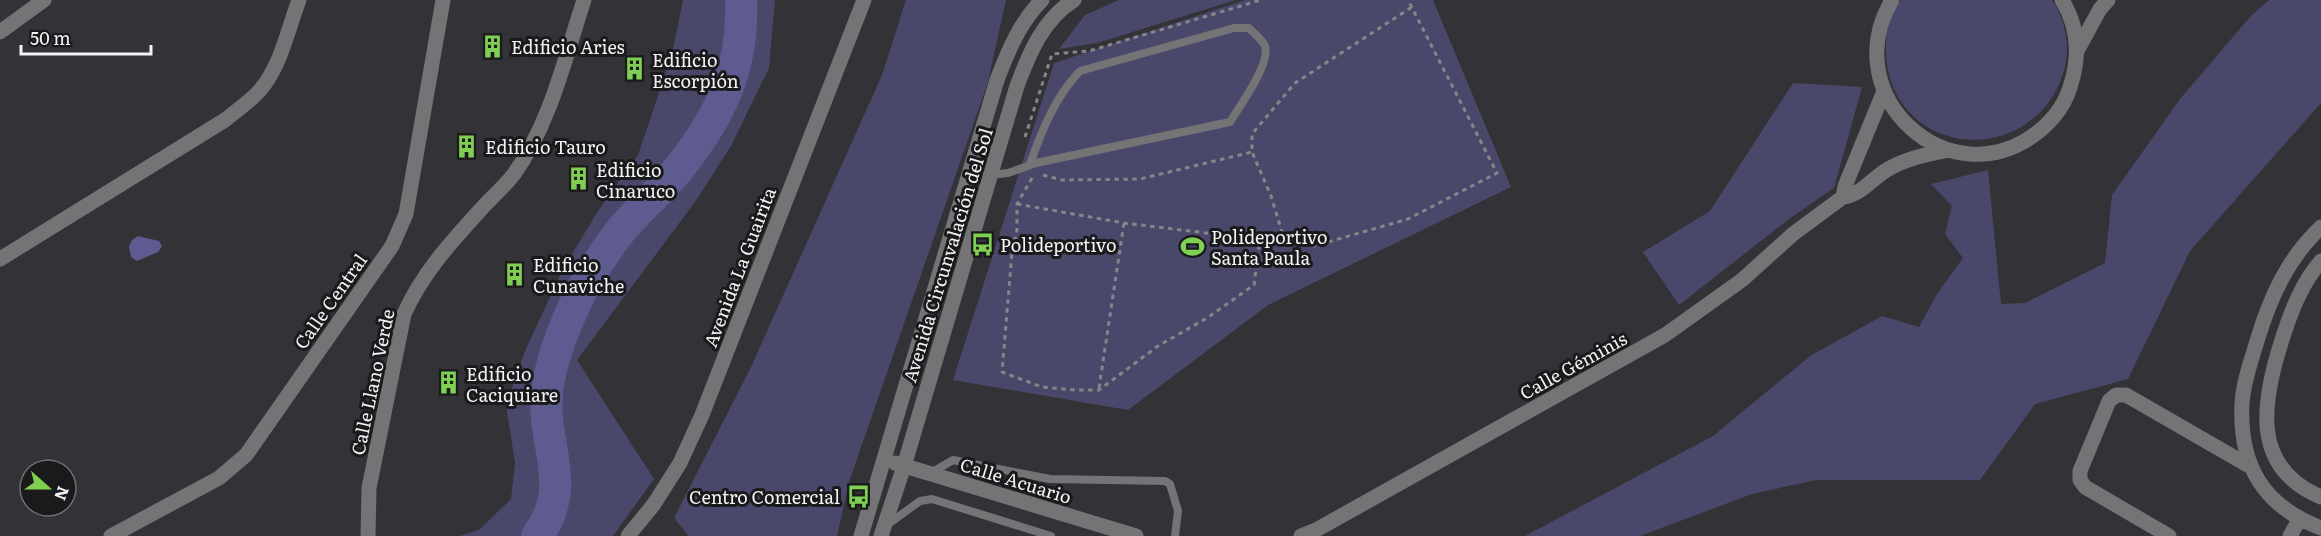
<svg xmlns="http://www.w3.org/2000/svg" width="2321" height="536" font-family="Literata,serif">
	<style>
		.green { fill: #4a486a }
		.water { fill: #5e5b90 }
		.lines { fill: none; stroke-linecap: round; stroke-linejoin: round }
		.river { stroke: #5e5b90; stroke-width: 32 }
		.path { stroke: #86868a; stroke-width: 3; stroke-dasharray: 4.5 4.5; stroke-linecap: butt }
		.service { stroke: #747477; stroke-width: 8 }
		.minor { stroke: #747477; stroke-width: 15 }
		.tertiary { stroke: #747477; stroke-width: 15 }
		.labels { text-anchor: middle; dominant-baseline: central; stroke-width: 6; stroke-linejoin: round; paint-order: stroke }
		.poi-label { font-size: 18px; fill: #f3f3f6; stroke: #1a1a1c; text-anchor: start }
		.street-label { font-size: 18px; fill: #f3f3f6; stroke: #1a1a1c }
	</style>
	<rect width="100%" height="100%" fill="#323237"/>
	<!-- green -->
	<path class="green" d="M683 0H775L769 68 731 146 695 202 577 360 654 479 613 536H459L479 530 511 499 515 463 506 405 525 351 564 267 598 211 638 155 672 54Z
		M906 0H1006L988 82 849 482 837 536H689L674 518 751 367 882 75Z
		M1119 0H1236L1097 43 1059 49 1085 15Z
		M1245 0H1433L1511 187 1268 305 1128 410 953 380 1054 63Z
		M1901 0H2052C2068 24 2072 55 2060 82 2025 166 1902 157 1887 65 1885 51 1885 34 1890 20 1892 13 1897 6 1901 0Z
		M2269 0H2321V103L2190 251 2128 379 2035 404 1980 480H1816L1752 494 1640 536H1525L1713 436 1810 356 1882 316 1919 327 1937 294 1963 258 1945 234 1952 206 1931 184 1988 170 2001 304 2025 303 2105 263 2112 195 2180 99 2250 17Z
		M1793 83 1862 87 1834 188 1789 219 1679 305 1643 252 1710 211Z"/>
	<!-- water -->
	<path class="water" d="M138 236 159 241 162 246 158 252 137 261 131 257 129 247 132 240Z"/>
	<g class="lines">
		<!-- river -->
		<path class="river" d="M537 536C575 485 541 444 547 391 551 361 564 327 577 300 588 277 603 254 618 234 637 210 661 191 680 167 721 115 744 67 741 0"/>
		<!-- path -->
		<path class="path" d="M1025 137 1052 54 1089 51 1261 0
			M1043 175 1062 180 1140 179 1252 152
			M1032 178 1017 204V230L1012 252 1002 372 1042 387 1075 390H1099L1158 346 1207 318 1254 285 1260 239
			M1017 204 1124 223 1314 246 1408 219 1497 173 1408 0
			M1285 242 1271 196 1252 152V134L1295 83 1412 7
			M1099 388 1124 223"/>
		<!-- service -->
		<path class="service" d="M991 175 1008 173 1036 163 1230 122C1240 106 1271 63 1265 46 1262 39 1254 34 1249 28H1234L1080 71C1055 97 1042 130 1030 164
			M929 474 953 460 1050 479 1165 481 1170 484 1178 511 1175 536
			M887 525 920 501 932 499 1051 536"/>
		<!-- minor -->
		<path class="minor" d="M1892 0C1835 96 1950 201 2038 132 2053 120 2066 103 2071 84 2080 55 2078 26 2062 0
			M0 32 44 0
			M2077 51 2100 9 2108 0
			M1843 197 1845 186 1884 91
			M2321 227C2287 259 2270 298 2257 341 2251 361 2243 383 2242 404 2239 465 2263 506 2321 528
			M0 259 225 120C237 110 251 101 261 89 281 65 288 29 299 0
			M2321 261C2301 284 2290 314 2281 343 2262 403 2251 468 2321 497
			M895 463 1136 536
			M111 536 219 478 246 455 392 246 406 214 443 0
			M368 536 369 488 404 314C423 272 452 241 483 207 493 196 505 186 514 174 550 124 565 58 584 0
			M861 536 997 80C1008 51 1020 22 1042 0
			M881 536 904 466 1017 86C1029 54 1043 19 1074 0
			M1301 536 1316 530 1665 335 1742 280 1793 234 1843 197C1862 195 1874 176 1890 168 1908 158 1929 154 1949 150
			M2169 536 2085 487 2080 480V471L2109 401 2116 395H2126L2251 467
			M2290 536 2299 520"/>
		<!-- tertiary -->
		<path class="tertiary" d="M628 536 654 504 680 463 702 415 864 0"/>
	</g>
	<!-- icons -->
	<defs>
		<symbol id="building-bare" viewBox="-9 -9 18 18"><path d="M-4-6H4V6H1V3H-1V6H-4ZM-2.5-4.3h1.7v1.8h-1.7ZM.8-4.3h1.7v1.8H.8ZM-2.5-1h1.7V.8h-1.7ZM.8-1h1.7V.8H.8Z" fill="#7fd052" stroke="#1a1a1c" stroke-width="2.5" paint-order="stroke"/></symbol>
		<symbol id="bus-bare" viewBox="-9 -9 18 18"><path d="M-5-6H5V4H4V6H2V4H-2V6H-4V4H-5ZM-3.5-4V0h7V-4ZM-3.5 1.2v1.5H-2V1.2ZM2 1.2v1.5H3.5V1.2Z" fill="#7fd052" stroke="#1a1a1c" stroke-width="2.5" paint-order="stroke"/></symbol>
		<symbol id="stadium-bare" viewBox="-9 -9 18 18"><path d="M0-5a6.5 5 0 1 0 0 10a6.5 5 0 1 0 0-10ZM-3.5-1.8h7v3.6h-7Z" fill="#7fd052" stroke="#1a1a1c" stroke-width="2.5" paint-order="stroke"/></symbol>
	</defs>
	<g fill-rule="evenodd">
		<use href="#building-bare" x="476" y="30" width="33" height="33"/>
		<use href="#building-bare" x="618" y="52" width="33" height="33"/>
		<use href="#building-bare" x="450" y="130" width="33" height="33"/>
		<use href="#building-bare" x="562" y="162" width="33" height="33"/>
		<use href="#bus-bare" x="966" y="228" width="33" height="33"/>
		<use href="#stadium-bare" x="1176" y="230" width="33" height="33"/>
		<use href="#building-bare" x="498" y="258" width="33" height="33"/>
		<use href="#building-bare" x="432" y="366" width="33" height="33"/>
		<use href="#bus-bare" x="842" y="480" width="33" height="33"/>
	</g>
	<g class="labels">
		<!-- poi labels -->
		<g class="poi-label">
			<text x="511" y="46">Edificio Aries</text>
			<text x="652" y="59">Edificio<tspan x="652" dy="21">Escorpión</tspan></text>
			<text x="485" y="146">Edificio Tauro</text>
			<text x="596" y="169">Edificio<tspan x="596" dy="21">Cinaruco</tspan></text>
			<text x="1211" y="236">Polideportivo<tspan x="1211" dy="21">Santa Paula</tspan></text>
			<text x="1000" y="244">Polideportivo</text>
			<text x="533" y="264">Edificio<tspan x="533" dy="21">Cunaviche</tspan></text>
			<text x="466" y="373">Edificio<tspan x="466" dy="21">Caciquiare</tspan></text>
			<text x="840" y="496" text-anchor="end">Centro Comercial</text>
		</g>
		<!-- street labels -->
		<g class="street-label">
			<text transform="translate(947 255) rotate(-73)">Avenida Circunvalación del Sol</text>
			<text transform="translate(739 267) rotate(-69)">Avenida La Guairita</text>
			<text transform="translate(330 301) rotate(-55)">Calle Central</text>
			<text transform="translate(1573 365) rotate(-29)">Calle Géminis</text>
			<text transform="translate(372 382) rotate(-78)">Calle Llano Verde</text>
			<text transform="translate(1016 480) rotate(17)">Calle Acuario</text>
		</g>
	</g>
	<!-- north arrow -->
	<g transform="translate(48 488) rotate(111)"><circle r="28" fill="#1a1a1c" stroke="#717173" stroke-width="1.5"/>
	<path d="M0-4.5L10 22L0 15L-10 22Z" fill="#7fd052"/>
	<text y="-9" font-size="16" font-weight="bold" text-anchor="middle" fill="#f3f3f6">N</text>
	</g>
	<!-- scale -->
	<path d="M21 45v9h130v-9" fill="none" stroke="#f3f3f6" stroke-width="3"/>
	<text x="30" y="45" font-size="18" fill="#f3f3f6" stroke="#1a1a1c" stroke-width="4.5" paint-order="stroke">50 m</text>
</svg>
